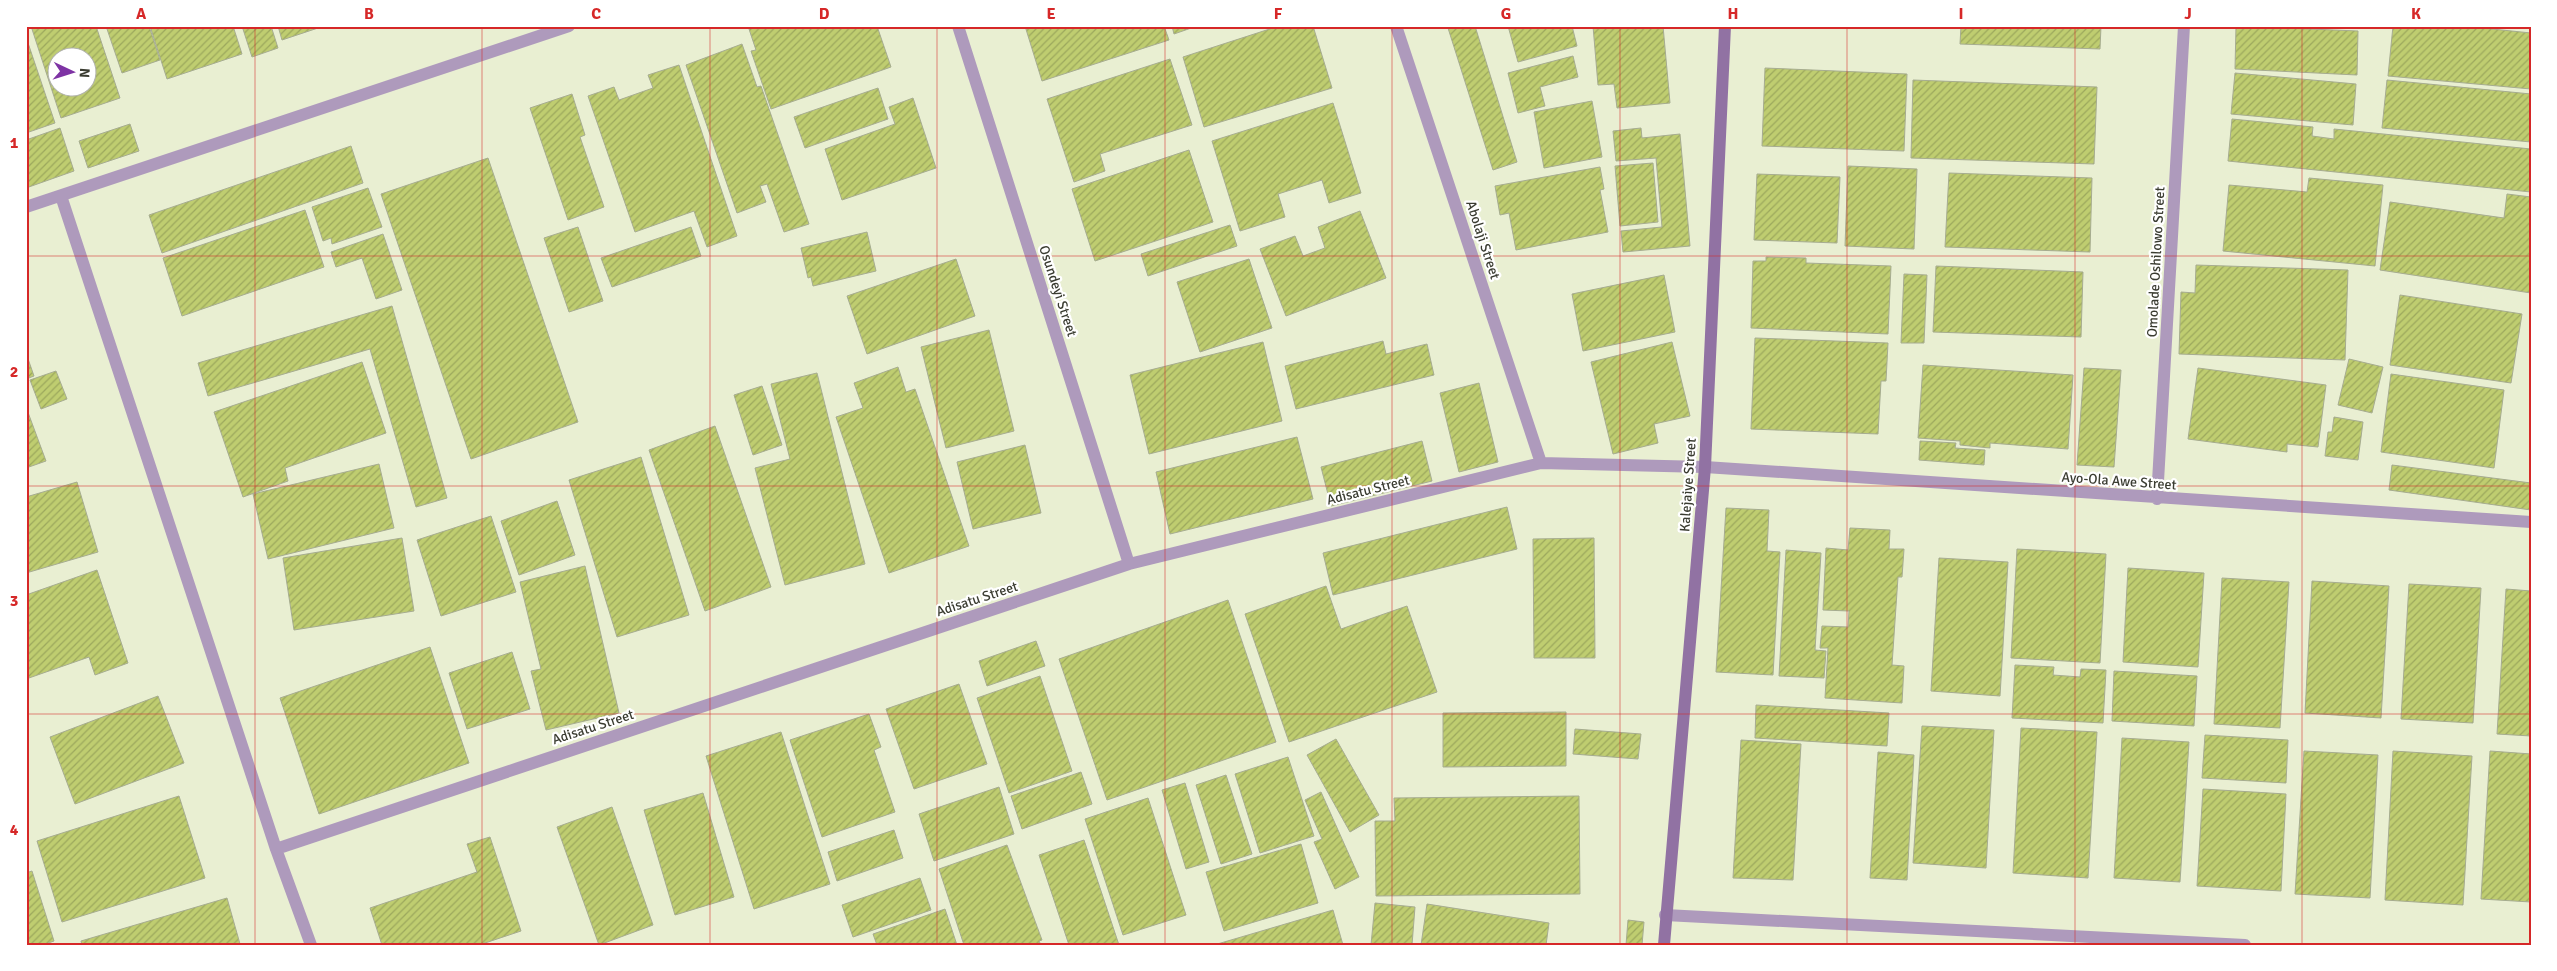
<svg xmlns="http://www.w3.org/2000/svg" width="2557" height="971" font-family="Signika,sans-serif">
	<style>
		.building { fill: url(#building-hatch); stroke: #a6ac90; fill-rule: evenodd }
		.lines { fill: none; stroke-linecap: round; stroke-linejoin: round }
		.street { stroke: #ae9abc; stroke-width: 12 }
		.secondary { stroke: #9172a3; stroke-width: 12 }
		.grid { fill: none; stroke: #d62828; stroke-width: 1; stroke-opacity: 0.55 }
		.labels { text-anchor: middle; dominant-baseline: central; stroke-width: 4.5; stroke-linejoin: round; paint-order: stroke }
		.street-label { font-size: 14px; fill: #3a3c31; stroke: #fff }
		.neatline { fill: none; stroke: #d62828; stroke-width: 2 }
		.grid-label { font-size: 16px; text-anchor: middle; font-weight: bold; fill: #d62828 }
	</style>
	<defs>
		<pattern id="building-hatch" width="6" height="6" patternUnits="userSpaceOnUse" patternTransform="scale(1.25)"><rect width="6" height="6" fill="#bfcd70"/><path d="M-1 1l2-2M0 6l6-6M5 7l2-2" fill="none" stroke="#9ca85d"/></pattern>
	</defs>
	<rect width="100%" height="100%" fill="#e9efd2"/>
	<!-- building -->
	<path class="building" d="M31 26H96L120 98 61 118ZM58 58H88V88H58Z
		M106 26H149L160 60 122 73Z
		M150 26H233L242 54 167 79Z
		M242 26H271L278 48 252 57Z
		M278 26H324L282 40Z
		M757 26H877L891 67 771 109 751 51 756 50 749 29Z
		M1025 26H1164L1169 40 1042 81Z
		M1172 26H1197L1174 34Z
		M1279 26H1313L1332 88 1204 127 1183 57Z
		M1454 26H1475L1517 162 1493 170 1448 28Z
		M1508 26H1572L1577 46 1518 62Z
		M1593 26H1663L1670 103 1617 108 1614 84 1598 85Z
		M1961 26H2101L2100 49 1960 44Z
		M2236 26 2358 31 2357 75 2235 69Z
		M2393 26H2463L2531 33V89L2388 76Z
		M26 37 55 123 26 133Z
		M742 44 757 87 761 86 809 224 784 232 767 184 760 186 766 202 737 213 686 65Z
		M1573 56 1578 77 1540 87 1545 106 1518 113 1508 73Z
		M1170 59 1192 125 1100 154 1105 171 1074 182 1047 99Z
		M679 65 737 236 707 247 694 211 635 232 588 96 614 87 619 100 653 88 648 75Z
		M1765 68 1907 74 1904 151 1762 146Z
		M2235 73 2356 84 2353 125 2231 114Z
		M1913 80 2097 87 2094 164 1911 158Z
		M2387 80 2531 94V142L2382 128Z
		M878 88 888 119 805 148 794 117Z
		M572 94 585 135 580 137 604 207 568 220 530 108Z
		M913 98 936 168 842 200 825 149 895 124 889 107Z
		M1592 101 1602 157 1544 168 1534 112Z
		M1333 103 1361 193 1329 203 1322 180 1278 194 1285 217 1240 231 1212 141Z
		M2232 119 2313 127 2312 136 2334 139V129L2531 149V192L2228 161Z
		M130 124 139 151 88 168 79 141Z
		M60 128 74 171 26 188V140Z
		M1641 128 1642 138 1680 134 1690 246 1623 252 1621 231 1662 227 1656 158 1616 161 1613 131Z
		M351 146 363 183 162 253 149 215Z
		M1189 150 1213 222 1095 261 1072 189Z
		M488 158 578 422 471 459 381 194Z
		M1653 163 1658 222 1620 226 1615 166Z
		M1848 166 1917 169 1914 249 1845 246Z
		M1600 167 1604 189 1600 190 1608 232 1516 250 1509 213 1500 215 1495 186Z
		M1949 173 2092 178 2090 252 1945 247Z
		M1757 174 1840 177 1837 243 1754 240Z
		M2309 178 2383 185 2375 266 2223 251 2229 185 2307 192Z
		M368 188 382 227 332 244 331 238 323 241 312 207Z
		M2507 194 2531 197V293L2380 270 2390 202 2504 218Z
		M305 210 324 267 182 316 163 258Z
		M1360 211 1386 278 1286 316 1260 249 1295 236 1303 256 1325 248 1318 227Z
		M1230 225 1237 246 1148 276 1141 254Z
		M578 227 603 301 569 312 544 238Z
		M691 227 701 256 612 287 601 258Z
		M867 232 876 271 813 286 811 277 808 278 801 248Z
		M383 234 402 290 376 299 362 258 336 267 331 252Z
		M1766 257 1806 258V263L1891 266 1888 334 1751 328 1753 261H1766Z
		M956 259 975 316 867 354 847 296Z
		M1249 259 1272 328 1200 352 1177 282Z
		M2196 265 2348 270 2345 360 2179 354 2181 292 2195 293Z
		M1936 266 2083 272 2081 337 1933 332Z
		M1904 274 1927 275 1924 343H1901Z
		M1664 275 1675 332 1583 351 1572 294Z
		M2400 295 2522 314 2511 383 2390 365Z
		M392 306 447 498 416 507 370 349 208 396 198 363Z
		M989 330 1014 431 946 448 921 347Z
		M1755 338 1888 343 1886 381H1881L1878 434 1751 429Z
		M1383 341 1386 354 1427 344 1434 375 1296 409 1285 366Z
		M1263 342 1282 421 1149 454 1130 375Z
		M1672 342 1690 416 1654 424 1658 443 1613 454 1591 362Z
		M26 353 34 376 26 379Z
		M2349 359 2383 367 2372 413 2338 405Z
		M362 362 386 433 285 468 288 481 243 497 214 412Z
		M1923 365 2073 375 2068 449 1990 443V448L1960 445V441L1918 438Z
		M898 367 906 392 915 389 969 546 889 573 836 417 863 408 854 383Z
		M2084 368 2121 370 2114 467 2077 465Z
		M2198 368 2326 385 2318 447 2287 444V452L2188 439Z
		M56 371 67 399 41 409 30 380Z
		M817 373 865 564 785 585 755 468 790 459 771 384Z
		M2391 374 2504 390 2494 468 2381 452Z
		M1479 383 1498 462 1459 472 1440 393Z
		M762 386 782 445 753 455 734 395Z
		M26 407 46 461 26 468Z
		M2334 417 2363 422 2358 460 2325 456 2328 432H2332Z
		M715 426 771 587 705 611 649 450Z
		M1297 437 1313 499 1170 534 1156 472Z
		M1422 441 1432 481 1331 506 1321 467Z
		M1920 441 1956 443 1955 448 1985 450 1984 465 1919 460Z
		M1025 445 1041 513 973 529 957 462Z
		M641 457 689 615 617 637 569 480Z
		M379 464 394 528 268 559 253 494Z
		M2392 465 2531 483V510L2389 490Z
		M77 482 98 552 26 573V497Z
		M557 501 575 555 519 575 501 521Z
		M1507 507 1517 549 1333 595 1323 553Z
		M1726 508 1769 510 1767 551 1780 552 1773 675 1716 672Z
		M491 516 516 592 441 616 417 540Z
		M1850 528 1890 530 1889 549H1904L1902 577H1898L1892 665 1904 666 1902 703 1825 698 1828 648H1820L1822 626 1848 627 1849 611 1823 610 1826 548 1848 550Z
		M402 538 414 611 294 630 283 558Z
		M1594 538 1595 658H1534L1533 539Z
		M2017 549 2106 554 2100 663 2011 658Z
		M1786 550 1821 553 1815 650 1826 651 1824 678 1779 676Z
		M1939 558 2008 562 2000 696 1931 691Z
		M585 566 619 713 546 730 531 671 541 669 520 582Z
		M2128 568 2204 573 2198 667 2123 662Z
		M97 570 128 663 95 675 89 657 26 679V595Z
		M2222 578 2289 582 2280 728 2214 724Z
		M2312 581 2389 586 2381 718 2305 713Z
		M2409 584 2481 588 2473 723 2401 719Z
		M1326 586 1341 629 1407 606 1437 692 1289 742 1245 614Z
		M2506 589 2531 591V736L2497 734Z
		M1228 600 1276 742 1107 800 1059 659Z
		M1036 641 1045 666 987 686 979 661Z
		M430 647 469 763 319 814 280 698Z
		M512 652 530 709 467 729 449 673Z
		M2015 665 2054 667 2053 675 2080 677 2081 669 2106 670 2103 723 2012 718Z
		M2114 671 2197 676 2194 726 2112 721Z
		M1040 676 1072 771 1009 793 977 698Z
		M959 684 987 764 914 789 886 709Z
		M158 696 184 763 75 804 50 737Z
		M1756 705 1889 713 1887 746 1755 738Z
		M1566 712V766L1443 767V713Z
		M869 714 881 747 874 750 895 812 822 837 790 740Z
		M1922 726 1994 730 1986 868 1913 863Z
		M2021 728 2097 732 2088 878 2013 873Z
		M1575 729 1641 734 1638 759 1573 754Z
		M781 732 830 884 754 909 706 756Z
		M2205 735 2288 740 2286 783 2202 778Z
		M2122 738 2189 742 2180 882 2114 878Z
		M1336 739 1379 815 1350 832 1307 755Z
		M1741 740 1801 744 1793 880 1733 878Z
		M2304 751 2378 755 2370 898 2295 894Z
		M2393 751 2472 756 2463 905 2385 900Z
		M2490 751 2531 754V902L2481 899Z
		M1878 752 1914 755 1907 880 1870 878Z
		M1288 757 1314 836 1260 853 1235 774Z
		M1081 772 1092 804 1022 829 1011 796Z
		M1226 775 1252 854 1221 864 1196 785Z
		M1185 783 1209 862 1186 869 1162 790Z
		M999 787 1014 834 934 861 919 814Z
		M2203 789 2286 794 2281 891 2197 886Z
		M1321 792 1359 877 1335 889 1314 842 1322 839 1305 800Z
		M703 793 734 897 675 915 644 810Z
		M179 796 205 878 62 922 37 841Z
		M1579 796 1580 894 1376 896 1375 821H1395L1394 798Z
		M1148 798 1186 915 1123 935 1085 819Z
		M612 807 653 925 599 945 557 827Z
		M894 830 903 858 837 881 828 852Z
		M490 837 521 931 479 945H382L370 908 477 872 467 844Z
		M1084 840 1119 945H1069L1039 855Z
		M1301 844 1318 903 1224 931 1206 872Z
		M1007 845 1042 940 1039 941 1041 945H964L939 869Z
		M32 871 54 941 43 945H26V873Z
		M920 878 931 910 853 937 842 905Z
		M227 898 240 944 82 945 81 941Z
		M1375 903 1415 907 1412 945H1371Z
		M1427 904 1549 923 1546 945H1421Z
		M945 909 957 945H877L873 934Z
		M1333 910 1343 945H1214Z
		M1628 920 1644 922 1642 945H1626Z"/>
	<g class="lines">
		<!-- street -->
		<path class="street" d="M958 26 1129 564
			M1396 26 1541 463
			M61 196 276 849 311 945
			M26 207 569 26
			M2157 499 2184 26
			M276 849 1129 564 1541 463 1705 467 2531 522
			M1665 915 2245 945"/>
		<!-- secondary -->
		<path class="secondary" d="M1664 945 1705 467 1725 26"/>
	</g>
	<!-- grid -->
	<path class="grid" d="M255 26V945M482 26V945M710 26V945M937 26V945M1165 26V945M1392 26V945M1620 26V945M1847 26V945M2075 26V945M2302 26V945M26 256H2531M26 486H2531M26 714H2531"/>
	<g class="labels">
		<!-- street labels -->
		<g class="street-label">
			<text transform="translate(1483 240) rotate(72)">Abolaji Street</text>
			<text transform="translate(2156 262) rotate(-87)">Omolade Oshilowo Street</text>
			<text transform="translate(1058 291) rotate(72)">Osundeyi Street</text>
			<text transform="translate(2119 481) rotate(4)">Ayo-Ola Awe Street</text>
			<text transform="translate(1688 485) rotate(-86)">Kalejaiye Street</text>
			<text transform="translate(1368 490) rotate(-14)">Adisatu Street</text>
			<text transform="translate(977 599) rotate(-18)">Adisatu Street</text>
			<text transform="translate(593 727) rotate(-18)">Adisatu Street</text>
		</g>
	</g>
	<!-- border -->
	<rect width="2557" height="971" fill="none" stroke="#ffffff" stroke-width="55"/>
	<!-- north arrow -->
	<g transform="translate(72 72) rotate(94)"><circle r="24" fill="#ffffff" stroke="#b0b1ad"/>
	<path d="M0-4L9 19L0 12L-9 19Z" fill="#7e33a4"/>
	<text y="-8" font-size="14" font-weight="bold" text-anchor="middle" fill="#3a3c31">N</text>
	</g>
	<rect x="28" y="28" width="2502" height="916" class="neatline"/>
	<g class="grid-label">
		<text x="141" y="19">A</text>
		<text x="369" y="19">B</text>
		<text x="596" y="19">C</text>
		<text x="824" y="19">D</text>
		<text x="1051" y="19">E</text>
		<text x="1278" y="19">F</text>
		<text x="1506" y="19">G</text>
		<text x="1733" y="19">H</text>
		<text x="1961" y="19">I</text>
		<text x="2188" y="19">J</text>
		<text x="2416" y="19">K</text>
		<text x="14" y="148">1</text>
		<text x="14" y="377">2</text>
		<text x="14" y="606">3</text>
		<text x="14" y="835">4</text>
	</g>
</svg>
